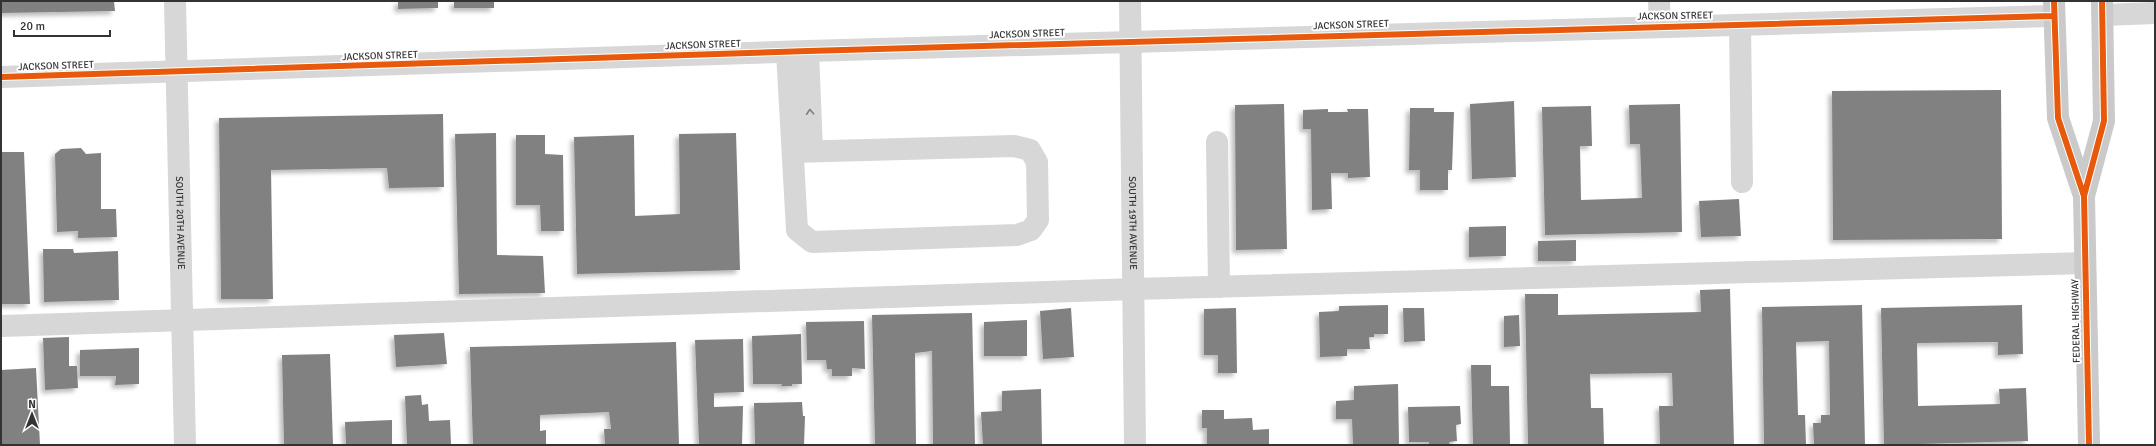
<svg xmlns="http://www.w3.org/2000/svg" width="2156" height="446" font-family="Signika,sans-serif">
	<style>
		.building { fill: #818181; filter: url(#shadow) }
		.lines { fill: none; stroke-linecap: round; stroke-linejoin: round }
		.minor { stroke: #d7d7d7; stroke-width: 22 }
		.major { stroke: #cacaca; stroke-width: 22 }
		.cycleway-casing { stroke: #fff; stroke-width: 8 }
		.cycleway { stroke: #e8590c; stroke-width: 6 }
		.oneway { stroke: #7d7d7d }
		.labels { text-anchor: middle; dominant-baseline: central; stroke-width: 4; stroke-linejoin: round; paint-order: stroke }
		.street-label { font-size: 10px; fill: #333; stroke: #fff }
	</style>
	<defs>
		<filter id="shadow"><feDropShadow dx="-3.5" dy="3.5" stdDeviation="2" flood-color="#0004"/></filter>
	</defs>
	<rect width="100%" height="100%" fill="#fff"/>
	<!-- building -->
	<path class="building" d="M1 1H114L115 11 1 13Z
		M398 1H438V8L398 9Z
		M454 1H494V8H454Z
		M2001 90 2002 239 1833 240 1832 91Z
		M1514 101 1516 177 1472 179 1470 104Z
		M1284 104 1287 249 1236 250 1235 105Z
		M1680 104 1682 232 1545 235 1542 107 1591 106 1592 146H1580L1581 200 1642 198 1640 144H1630L1629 105Z
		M1410 108H1434V112H1454L1452 170H1448V190H1420V170H1409Z
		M1328 109V112H1348L1347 109H1368L1370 177 1348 178V173H1331L1332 209 1312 210 1311 129H1303V110Z
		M443 114 444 187 389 188 387 168 271 170 273 299H221L219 118Z
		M496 133 497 255 543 256 545 293 459 294 455 134Z
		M736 133 740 270 577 274 574 137 634 135 635 216 680 214 679 134Z
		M516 135H545V154L563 155 564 231H541L540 205H516Z
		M81 148 86 154 101 153V209H116L117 237 78 238V231L57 232 55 154 61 149Z
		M1 152H24L30 304H1Z
		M1739 199 1741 236 1701 237 1699 201Z
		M1506 226V256L1469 257V227Z
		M1576 240V261H1538V241Z
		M43 249H73L74 253 118 251 119 300 44 302Z
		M1730 289 1734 445H1660L1659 406H1673L1672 373 1590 374 1591 408H1603L1604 445H1528L1525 294H1558V315L1701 312 1700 290Z
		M1388 305V334H1374V337H1369L1370 349H1347V356L1320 357 1319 312 1339 311V306Z
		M1862 305 1865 445H1814L1813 423H1821V415H1830L1829 341 1796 342 1798 415H1805L1806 445H1764L1762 307Z
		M2022 305 2023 354 1998 355V342L1917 343 1918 406 2000 404 1999 389 2026 388 2028 441 1884 445 1881 308Z
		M1071 308 1074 357 1043 359 1040 311Z
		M1236 308 1237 373H1218V355H1204V309Z
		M1403 308H1424L1425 341 1404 342Z
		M972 313 975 445H933L932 351 915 353 916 445H875L872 315Z
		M1519 315 1520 346 1504 347V316Z
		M1027 320V356H984V322Z
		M864 321 865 369 852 368V376H832V369H827L826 360H807L806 322Z
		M444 333 447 364 396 367 394 335Z
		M801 334 802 384H792V386H781L782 384H753L752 336Z
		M69 337V366H77L78 388 45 390 43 338Z
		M743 339 744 392 714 393V407L743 406 742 445H699L695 340Z
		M676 342 679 445H605L604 429H611L609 412 540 415V431L546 430V445H473L470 347Z
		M139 348V384L115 385 116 376H80V350Z
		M330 354 333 445H284L282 355Z
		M1471 365H1491V386H1509L1510 445H1473Z
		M36 368 40 445H1V370Z
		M1398 384 1399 445H1353L1352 419H1336V401L1354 400V386Z
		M1041 389 1042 445H983L981 412 1002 411V391Z
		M421 395 422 405 428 404 429 421 450 420 451 445H407L405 396Z
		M802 402 803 416H805L804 445H755L754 403Z
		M1460 406 1461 424 1456 425 1457 441 1449 442 1450 445H1429V442H1409L1408 407Z
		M1202 410H1224V419L1252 418 1253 430 1269 429V444L1207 445V428H1202Z
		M392 420V445H346L345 422Z"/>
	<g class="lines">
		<!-- minor -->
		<g class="minor">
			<path id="s1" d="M175 1 185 445"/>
			<path id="s2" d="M1130 1 1135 445"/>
			<path d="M1659 1 1660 27"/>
			<path d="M2103 15 2155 13"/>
			<path d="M1740 25 1742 182"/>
			<path d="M808 51 812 151"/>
			<path d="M787 52 797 230 812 242 1017 235 1031 230 1038 220 1037 162 1030 150 1014 146 793 152"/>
			<path d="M1 77 808 51 2054 16"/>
			<path d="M1217 142 1219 287"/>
			<path d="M1 326 1135 289 2085 263"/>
		</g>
		<!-- major -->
		<path class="major" d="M2054 1 2058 118 2084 196
			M2089 445 2084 196 2104 121 2102 1"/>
		<defs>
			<path id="cycleway" d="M2054 1 2058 118 2084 196
				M1 77 808 51 2054 16
				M2089 445 2084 196 2104 121 2102 1"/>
		</defs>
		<!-- cycleway casing -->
		<use href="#cycleway" class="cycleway-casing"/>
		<!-- cycleway -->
		<use href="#cycleway" class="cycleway"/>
	</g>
	<!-- one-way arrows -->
	<defs><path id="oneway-chevron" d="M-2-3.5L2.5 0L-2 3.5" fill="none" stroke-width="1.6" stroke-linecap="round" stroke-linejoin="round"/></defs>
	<use class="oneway" href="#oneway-chevron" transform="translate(810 112) rotate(-93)"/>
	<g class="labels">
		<!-- street labels -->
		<g class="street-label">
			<text transform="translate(1675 16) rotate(-1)">JACKSON STREET</text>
			<text transform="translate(1351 25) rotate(-2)">JACKSON STREET</text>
			<text transform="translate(1027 34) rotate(-2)">JACKSON STREET</text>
			<text transform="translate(703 45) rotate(-2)">JACKSON STREET</text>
			<text transform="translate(380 56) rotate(-2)">JACKSON STREET</text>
			<text transform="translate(56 66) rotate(-2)">JACKSON STREET</text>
			<text stroke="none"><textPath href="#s1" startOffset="222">SOUTH 20TH AVENUE</textPath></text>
			<text stroke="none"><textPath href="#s2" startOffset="222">SOUTH 19TH AVENUE</textPath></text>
			<text transform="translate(2076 321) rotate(-91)">FEDERAL HIGHWAY</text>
		</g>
	</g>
	<!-- border -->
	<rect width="2156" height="446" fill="none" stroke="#333333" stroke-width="4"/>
	<!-- north arrow -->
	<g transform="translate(32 414)" stroke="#ffffff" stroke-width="3" paint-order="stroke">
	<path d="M0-3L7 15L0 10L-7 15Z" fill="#333333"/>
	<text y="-6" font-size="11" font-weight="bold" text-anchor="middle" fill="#333333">N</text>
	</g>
	<!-- scale -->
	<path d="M14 30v6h96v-6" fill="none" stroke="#333333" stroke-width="2"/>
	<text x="20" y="30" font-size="12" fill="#333333" stroke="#ffffff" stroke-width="3" paint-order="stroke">20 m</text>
</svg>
